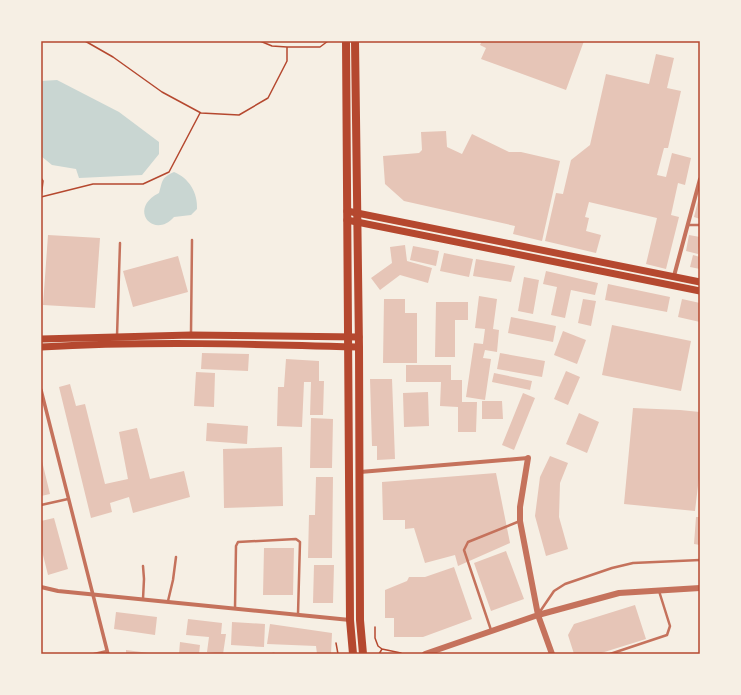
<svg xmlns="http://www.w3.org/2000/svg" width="741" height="695" font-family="'Varela Round',sans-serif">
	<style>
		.water { fill: #c9d6d2 }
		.building { fill: #e6c5b7 }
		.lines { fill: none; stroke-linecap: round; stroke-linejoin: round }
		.path { stroke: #b5482f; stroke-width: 1.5 }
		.service { stroke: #c5725c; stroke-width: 2.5 }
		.pedestrian { stroke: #c5725c; stroke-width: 3.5 }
		.minor { stroke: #c5725c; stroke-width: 4 }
		.tertiary { stroke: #c5725c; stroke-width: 6 }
		.secondary { stroke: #b5482f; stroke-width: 7 }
		.primary { stroke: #b5482f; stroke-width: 8 }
		.neatline { fill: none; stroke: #b5482f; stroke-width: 1.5 }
	</style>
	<rect width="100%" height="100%" fill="#f6efe4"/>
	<!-- water -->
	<path class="water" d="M57 80 119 112 159 142V154L142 175 79 178 76 169 52 165 41 156V81Z
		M174 172C189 178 198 193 197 209L191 215 174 217C154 240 127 209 159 193 163 180 161 178 174 172Z"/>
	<!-- building -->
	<path class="building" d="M482 41H584L566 90 481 59 486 48 480 45Z
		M656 54 674 58 667 88 681 91 668 148H664L657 175 666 177 672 153 691 158 685 185 678 183 671 215 679 217 666 269 646 264 657 218 589 202 585 217 589 218 586 231 601 235 596 253 545 241 556 193 563 194 571 160 590 145 606 74 649 84Z
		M446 131 447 147 462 154 472 134 509 152H521L560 161 542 241 513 234 515 226 404 201 385 184 383 156 419 153 422 150 421 132Z
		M699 197H700V219L694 217Z
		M48 235 100 238 95 308 43 305Z
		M689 235 700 237 698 254 686 251Z
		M405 245 407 261 432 268 428 283 400 275 380 290 371 278 392 263 390 247Z
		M413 246 439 251 436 266 410 260Z
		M444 253 473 259 469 277 440 271Z
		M693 255 700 257V269L690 267Z
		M178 256 188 292 133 307 123 271Z
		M476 259 515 266 511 282 473 276Z
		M546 271 598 283 595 295 571 290 565 318 551 315 557 287 543 284Z
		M524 277 539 280 533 314 518 311Z
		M608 284 670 297 667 312 605 300Z
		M479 296 497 299 493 329 499 330 497 352 485 350 483 358 491 359 485 400 466 397 474 343 483 344 485 329 475 328Z
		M384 299H405V313H417V363H383Z
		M583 299 596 301 591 326 578 323Z
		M682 299 700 303V322L678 317Z
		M436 302H468V320H455V357H435Z
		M511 317 556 326 553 342 508 333Z
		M612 325 691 341 681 391 602 375Z
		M563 331 586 340 577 364 554 355Z
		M202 353 249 354 248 371 201 369Z
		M500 353 545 361 542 377 497 369Z
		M286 359 319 361V381H324L323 415H310L311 382H304L302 427 277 426 278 387H284Z
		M406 365H451V380H462V402H477L476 432H458V407L440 406 441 382H406Z
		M566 371 580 377 568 405 554 399Z
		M196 372 215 373 214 407 194 406Z
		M494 373 532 381 530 390 492 382Z
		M370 379H392L395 459 377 460V446H372Z
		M70 384 76 406 85 404 105 484 128 479 119 432 137 428 150 479 184 471 190 497 133 513 129 497 110 503 112 512 91 518 59 387Z
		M428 392 429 426 404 427 403 393Z
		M523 393 535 398 514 450 502 445Z
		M482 401H502L503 419H482Z
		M633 408 680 410 700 412V469L695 511 624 504Z
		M579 413 599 422 587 453 566 444Z
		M311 418 333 419 332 468H310Z
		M207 423 248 426 247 444 206 441Z
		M282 447 283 506 224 508 223 449Z
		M550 456 568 463 560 483 559 517 568 549 546 556 535 516 540 477Z
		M41 457 50 494 41 496Z
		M496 473 510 543 458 566 455 555 425 563 414 528 405 529V520H383L382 482Z
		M316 477H333L332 558H308L309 515H315Z
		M696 517H700V545L694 544Z
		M54 518 68 569 48 575 41 547V521Z
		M264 548H294L293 595H263Z
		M506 551 524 599 491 611 474 563Z
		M314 565H334L333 603H313Z
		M454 567 472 619 423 637H394V618H385V590L407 581 409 577H425Z
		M635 605 646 639 598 654H574L568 635 574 624Z
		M116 612 157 617 155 635 114 629Z
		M188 619 222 623 221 634H226L223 654 207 652 209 637 186 635Z
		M232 622 265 624 264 647 231 645Z
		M270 624 332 633 331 654H317L316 646 267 644Z
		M180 642 200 645 199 654H179Z
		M126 650 149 653V654H126Z"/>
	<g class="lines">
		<!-- path -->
		<path class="path" d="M85 41 113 57 162 92 201 113 239 115 268 98 287 61V47
			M260 41 272 46 287 47H320L328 41
			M41 178 43 181 41 198
			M41 197 93 184H143L169 172 200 113
			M375 627V638L378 646 382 649 401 653
			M336 643 338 654
			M379 654 382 649"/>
		<!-- service -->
		<path class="service" d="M688 225H700
			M191 334 192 240
			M117 336 120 243
			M41 505 68 499
			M143 599 144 579 143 566
			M168 601 173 580 176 557
			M235 608 236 546 238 542 296 539 300 542 298 614
			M539 613 554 591 565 584 612 568 633 563 700 560
			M491 630 464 550 468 542 520 521
			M94 654 107 651
			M273 654H274
			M610 654 667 635 670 626 659 591"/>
		<!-- pedestrian -->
		<path class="pedestrian" d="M41 390 108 654"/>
		<!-- minor -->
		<path class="minor" d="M674 276 700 179
			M360 472 528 458
			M41 587 58 591 350 620"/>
		<!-- tertiary -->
		<path class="tertiary" d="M528 458 520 507V521L538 615 552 654
			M425 654 538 615 619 593 700 588"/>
		<!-- secondary -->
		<path class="secondary" d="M347 211 700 282
			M347 220 700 291
			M41 339 191 335 359 337
			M41 347C147 341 253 344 359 347"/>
		<!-- primary -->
		<path class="primary" d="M346 41 350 620 353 654
			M355 41 359 347 360 620 363 654"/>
	</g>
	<!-- border -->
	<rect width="741" height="695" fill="none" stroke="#f6efe4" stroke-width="84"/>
	<rect x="42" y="42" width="657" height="611" class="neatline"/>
</svg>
